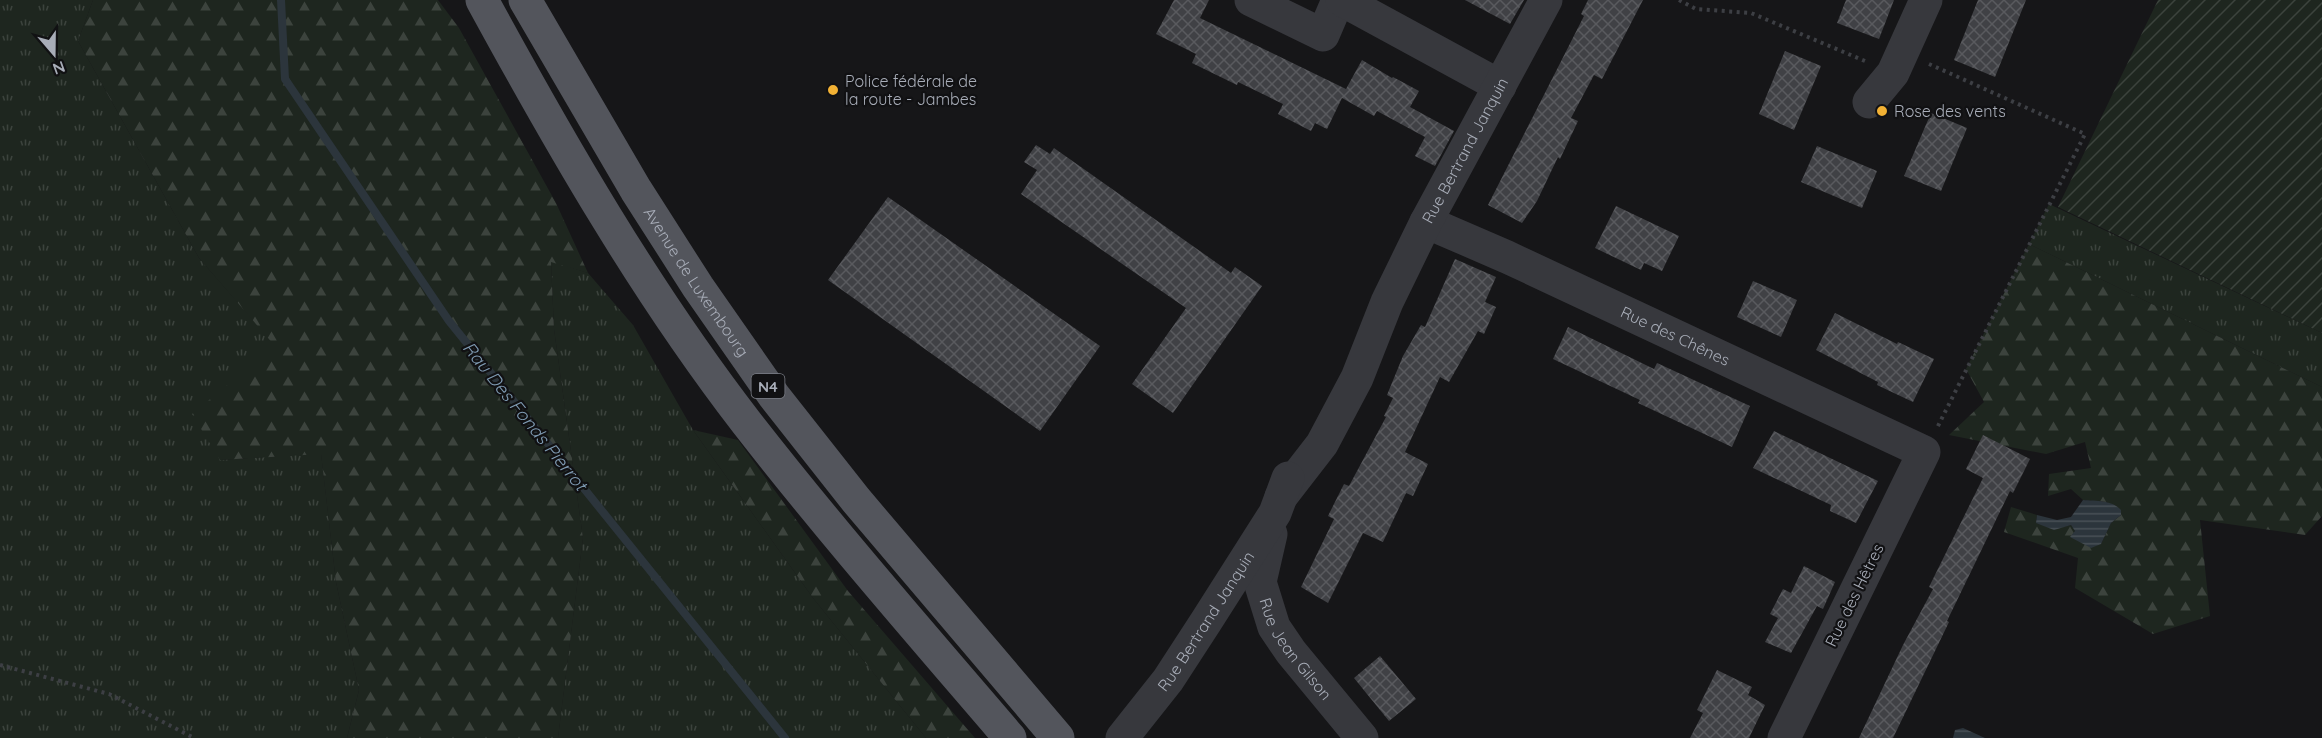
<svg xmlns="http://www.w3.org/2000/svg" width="2322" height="738" font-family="Quicksand,sans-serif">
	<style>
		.grass { fill: url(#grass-tufts) }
		.forest { fill: url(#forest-firs) }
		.garden { fill: url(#garden-furrows) }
		.water { fill: url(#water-rules) }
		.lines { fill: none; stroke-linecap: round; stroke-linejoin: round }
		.stream { stroke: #2c353c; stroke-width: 8 }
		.building { fill: url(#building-cross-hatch) }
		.path { stroke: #3d3f44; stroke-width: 4; stroke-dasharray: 3 4.5; stroke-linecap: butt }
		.minor { stroke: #37383d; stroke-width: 33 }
		.major { stroke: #53555c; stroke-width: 33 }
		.poi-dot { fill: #f2b134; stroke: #111113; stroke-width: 2 }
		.labels { text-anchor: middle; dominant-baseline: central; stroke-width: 4.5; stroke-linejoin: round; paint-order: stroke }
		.shield { fill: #111113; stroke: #7b7e86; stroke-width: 1.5 }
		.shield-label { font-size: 15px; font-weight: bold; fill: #a8adb8 }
		.poi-label { font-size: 16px; fill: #a8adb8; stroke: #111113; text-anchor: start }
		.street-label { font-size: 16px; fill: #a8adb8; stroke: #111113 }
		.water-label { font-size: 18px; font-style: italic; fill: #7f9bb3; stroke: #111113 }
	</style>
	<defs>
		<pattern id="grass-tufts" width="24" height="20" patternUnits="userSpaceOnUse" patternTransform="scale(1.5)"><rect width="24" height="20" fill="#1e261f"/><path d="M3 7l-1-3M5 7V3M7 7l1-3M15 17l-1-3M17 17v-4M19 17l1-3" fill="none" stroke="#3c433d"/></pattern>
		<pattern id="forest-firs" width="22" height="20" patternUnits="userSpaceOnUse" patternTransform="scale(1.5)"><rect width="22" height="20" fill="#1e261f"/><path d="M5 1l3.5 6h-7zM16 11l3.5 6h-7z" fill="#3c433d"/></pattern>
		<pattern id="garden-furrows" width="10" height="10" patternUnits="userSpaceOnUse" patternTransform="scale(1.5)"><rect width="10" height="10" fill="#1e261f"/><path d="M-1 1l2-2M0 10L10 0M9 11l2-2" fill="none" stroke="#3c433d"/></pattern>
		<pattern id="water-rules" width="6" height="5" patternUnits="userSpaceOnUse" patternTransform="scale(1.5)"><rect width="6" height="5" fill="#2c353c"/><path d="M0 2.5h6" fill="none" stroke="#485056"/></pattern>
		<pattern id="building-cross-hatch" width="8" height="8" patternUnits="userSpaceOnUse" patternTransform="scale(1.5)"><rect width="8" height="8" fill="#404145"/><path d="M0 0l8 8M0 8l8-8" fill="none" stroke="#595a5e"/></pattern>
	</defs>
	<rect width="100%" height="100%" fill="#161618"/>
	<!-- grass -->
	<path class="grass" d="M0 0H93L78 41 199 258 276 346 220 460 321 453 336 582 359 690 347 738H0Z
		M2049 204 2322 333V387L2029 244Z
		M551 261 588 273 633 325 693 430 813 598 926 738H558L583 538 554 329Z"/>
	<!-- forest -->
	<path class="forest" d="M93 0H438L459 28 556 203 588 273 551 262 554 329 583 538 558 738H347L359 690 336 582 321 454 220 460 192 414 275 346 199 258 78 41Z
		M2029 244 2322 387V516L2305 535 2200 520 2210 616 2153 634 2075 588 2078 558 2004 532 2011 507 2037 515 2036 523 2063 527 2071 525 2075 531 2071 537 2101 544 2111 523 2121 515 2107 502 2083 500 2071 489 2048 496 2049 474 2091 468 2085 442 2046 454 1949 435 1984 402 1966 369Z
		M693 430 738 440 848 591 975 738H926L813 598Z"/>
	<!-- garden -->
	<path class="garden" d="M2158 0H2322V333L2058 207Z"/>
	<!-- water -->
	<path class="water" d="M2083 500C2096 501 2112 500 2121 510V515L2111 523 2101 544 2091 548 2070 537 2075 531 2071 525 2054 530 2036 523 2037 515 2057 520 2071 517Z
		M1963 728 1985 738H1953L1955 730Z"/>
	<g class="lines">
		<!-- stream -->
		<path class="stream" d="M281 0 285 79 449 321 785 738"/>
	</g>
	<!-- building -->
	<path class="building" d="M1174 0H1209L1200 18 1346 89 1362 60 1392 78 1393 77 1419 91 1410 107 1454 131 1435 166 1415 156 1425 137 1377 111 1374 116 1342 98 1327 129 1315 123 1311 131 1278 114 1283 104 1238 82 1237 85 1192 63 1196 54 1156 34Z
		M1465 0H1524L1510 24Z
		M1588 0H1643L1602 79 1594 75 1571 118 1578 121 1560 159 1558 157 1537 201 1522 223 1488 205 1584 16 1581 14Z
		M1846 0H1894L1879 39 1837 23Z
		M1978 0H2026L1995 77 1954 60Z
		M1785 51 1821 66 1794 130 1759 114Z
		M1931 113 1967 128 1941 191 1904 176Z
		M1036 145 1050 154 1054 148 1231 273 1235 267 1262 286 1173 413 1132 384 1186 308 1021 194 1037 170 1024 162Z
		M1817 146 1877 171 1862 208 1801 182Z
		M888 197 1100 346 1040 431 828 280Z
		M1616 206 1679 236 1662 271 1644 263 1641 270 1595 248Z
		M1455 259 1496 277 1485 302 1496 307 1484 334 1478 331 1449 382 1440 377 1405 452 1428 464 1413 496 1406 493 1383 542 1363 533 1328 603 1301 587 1334 519 1328 516 1344 484 1349 486 1386 417 1384 416 1393 398 1387 395 1403 356 1421 325 1425 327Z
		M1753 281 1797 300 1781 337 1737 317Z
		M1835 313 1897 344 1898 342 1934 359 1913 402 1877 385 1878 382 1816 350Z
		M1568 327 1654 369 1657 363 1750 406 1732 447 1638 403 1640 400 1553 359Z
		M1774 431 1878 481 1856 523 1830 511 1831 505 1753 468Z
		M1983 435 2030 459 2013 493 2010 491 1947 621 1949 622 1893 738H1859L1903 645 1933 589 1929 587 1983 478 1966 469Z
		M1804 566 1835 582 1823 609 1817 606 1791 653 1765 642 1778 618 1770 614 1783 589 1791 593Z
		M1380 656 1416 699 1389 721 1354 678Z
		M1717 670 1752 687 1748 695 1765 705 1749 738H1690L1703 713 1697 710Z"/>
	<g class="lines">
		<!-- path -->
		<path class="path" d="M1679 0 1696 9 1751 13 1865 61
			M1929 64 2085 134 1937 428
			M0 665 109 694 194 738"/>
		<!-- minor -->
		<g class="minor">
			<path d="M1251 0 1323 35 1338 0"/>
			<path d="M1342 0 1500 86"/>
			<path d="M1869 102 1893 73 1926 0"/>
			<path id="s1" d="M1426 222 1507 257 1924 452 1784 738"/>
			<path id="s2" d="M1281 497 1322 444 1357 378 1387 302 1426 222 1546 0"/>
			<path id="s3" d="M1271 534 1260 582 1274 627 1291 652 1362 738"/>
			<path id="s4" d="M1122 738 1168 680 1207 620 1275 513 1288 478"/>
		</g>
		<!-- major -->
		<g class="major">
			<path d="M482 0C561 145 645 291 746 422 830 530 921 634 1010 738"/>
			<path id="s5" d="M525 0 636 190 698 287 774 396 856 500 1058 738"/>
		</g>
	</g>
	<!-- markers -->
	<g class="poi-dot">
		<circle cx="833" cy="90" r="6"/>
		<circle cx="1882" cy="111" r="6"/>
	</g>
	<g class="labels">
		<!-- shield labels -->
		<rect class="shield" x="751.5" y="374" width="33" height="24" rx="4.5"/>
		<g class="shield-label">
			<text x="768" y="386">N4</text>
		</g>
		<!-- poi labels -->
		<g class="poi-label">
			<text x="845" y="81">Police fédérale de<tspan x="845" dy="18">la route - Jambes</tspan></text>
			<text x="1894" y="111">Rose des vents</text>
		</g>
		<!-- street labels -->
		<g class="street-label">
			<text stroke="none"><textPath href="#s2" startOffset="394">Rue Bertrand Janquin</textPath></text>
			<text stroke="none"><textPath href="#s5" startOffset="330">Avenue de Luxembourg</textPath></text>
			<text stroke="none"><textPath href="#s1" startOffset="274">Rue des Chênes</textPath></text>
			<text transform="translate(1854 595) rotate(-64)">Rue des Hêtres</text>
			<text stroke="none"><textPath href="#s4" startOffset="144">Rue Bertrand Janquin</textPath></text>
			<text stroke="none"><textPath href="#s3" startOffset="126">Rue Jean Gilson</textPath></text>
		</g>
		<!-- water labels -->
		<g class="water-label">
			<text transform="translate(525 416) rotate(51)">Rau Des Fonds Pierrot</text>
		</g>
	</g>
	<!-- north arrow -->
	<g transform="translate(54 54) rotate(160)" stroke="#111113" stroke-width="4.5" paint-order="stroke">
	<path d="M0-4.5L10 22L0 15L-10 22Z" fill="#a8adb8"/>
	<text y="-9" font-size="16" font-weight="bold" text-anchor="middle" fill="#a8adb8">N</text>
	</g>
</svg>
